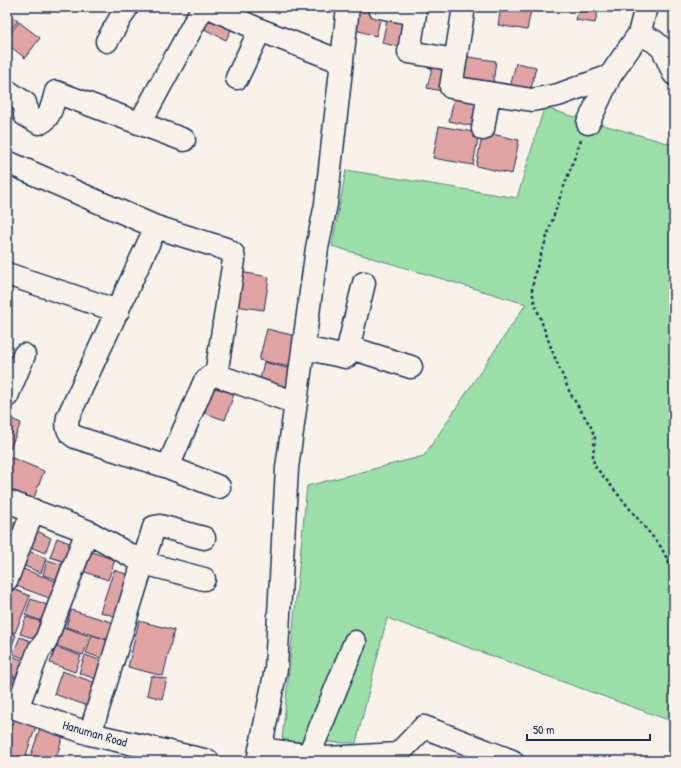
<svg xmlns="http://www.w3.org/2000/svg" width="681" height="768" font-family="'Patrick Hand',sans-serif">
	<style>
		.green { fill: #9ddfa9; stroke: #5c8784 }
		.building { fill: #e0a5a2; stroke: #1b2f5e }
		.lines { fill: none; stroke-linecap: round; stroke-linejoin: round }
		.minor-casing { stroke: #1b2f5e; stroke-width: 25 }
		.path { stroke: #1b2f5e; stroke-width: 2.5; stroke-dasharray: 3 3; stroke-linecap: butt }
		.minor { stroke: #f7f3e8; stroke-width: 22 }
		.labels { text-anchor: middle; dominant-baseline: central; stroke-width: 4; stroke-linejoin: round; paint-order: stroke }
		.street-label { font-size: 13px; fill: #1b2f5e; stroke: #f7f3e8 }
	</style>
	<rect width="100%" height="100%" fill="#f7f3e8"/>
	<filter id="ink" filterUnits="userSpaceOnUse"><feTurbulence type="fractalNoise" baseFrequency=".025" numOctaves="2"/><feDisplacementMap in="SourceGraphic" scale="8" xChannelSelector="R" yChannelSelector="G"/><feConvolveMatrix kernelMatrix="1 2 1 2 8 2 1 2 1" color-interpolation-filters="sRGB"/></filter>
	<g filter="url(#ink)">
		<!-- green -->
		<path class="green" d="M544 108 674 145V722L387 618 356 743 282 741 307 486 424 456 526 304 332 246 346 170 517 198Z"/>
		<!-- building -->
		<path class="building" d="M358 7 382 12 376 36 352 29Z
			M501 7H513L531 10 527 30 498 25Z
			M579 7H599L595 23 576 20Z
			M207 10 234 24 226 40 198 26Z
			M7 13 18 21 7 34Z
			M388 15 411 20 405 48 382 43Z
			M19 22 40 38 25 58 7 44V38Z
			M462 56 496 61 492 91 457 86Z
			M434 60 449 63 442 91 427 88Z
			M516 63 536 67 529 97 509 92Z
			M455 94 483 99 477 127 449 121Z
			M439 126 479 133 473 165 433 158Z
			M483 132 519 140 512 174 476 166Z
			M240 272 269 277 264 310 235 306Z
			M267 329 296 336 289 367 259 360Z
			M264 362 291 369 286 390 259 383Z
			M210 386 234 394 225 420 201 412Z
			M7 417 21 423 8 453 7 452Z
			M10 457 44 471 33 500 7 490V465Z
			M7 520 19 524 7 555Z
			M29 527 51 538 45 553 23 544Z
			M57 538 72 544 66 562 50 557Z
			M23 549 46 558 41 573 17 563Z
			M89 551 115 560 108 580 82 571Z
			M47 560 64 565 59 580 43 575Z
			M18 567 58 582 52 599 11 584Z
			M114 570 132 576 117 617 100 612Z
			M8 587 30 596 15 633 7 630Z
			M31 599 50 606 44 622 25 615Z
			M71 610 115 623 109 640 66 627Z
			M26 617 46 623 40 640 20 634Z
			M139 621 174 630 163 676 128 667Z
			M63 627 90 636 83 655 57 646Z
			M7 632 16 635 7 658Z
			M92 635 110 641 104 659 86 653Z
			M20 637 38 644 31 661 13 654Z
			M56 647 81 656 75 672 50 663Z
			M85 655 105 662 99 680 79 673Z
			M12 656 32 664 25 681 7 673V667Z
			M62 671 96 683 88 706 54 694Z
			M7 675 24 682 7 702Z
			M151 676 167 679 162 699 147 695Z
			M15 715 37 723 24 761H12L7 759V739Z
			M41 725 64 733 55 761H29Z
			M465 754 485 761H463Z"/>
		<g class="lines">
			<defs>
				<path id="minor" d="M209 7 260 30 342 62
					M379 7 415 14 409 52 455 60
					M464 7 451 87 532 100 558 95 610 76
					M639 34 654 41 663 49 674 74
					M107 41 127 7
					M237 78 260 30
					M7 91 25 103 26 107 25 115 39 123C50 121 53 102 56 92L184 140
					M140 123 203 7
					M588 123 610 76 639 34 646 7
					M483 129 489 93
					M7 162 156 227 226 249 233 254 234 260 216 375
					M156 227 68 417C66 426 67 432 75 437L168 467 204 383 209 377 216 375 296 403
					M7 274 118 311
					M348 347 411 367
					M304 348 346 357 364 283
					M7 396 24 355
					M168 467 219 487
					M7 501 87 531 144 563 204 579
					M7 579 33 510
					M7 705 90 734 208 761
					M17 708 39 650 45 643 87 531
					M90 734 154 527 160 526 204 538
					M260 749 327 758 398 754 424 727 512 761
					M309 755 355 642
					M258 761 276 669 287 468 317 248 326 204 348 7"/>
			</defs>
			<!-- minor casing -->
			<use href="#minor" class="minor-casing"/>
			<!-- path -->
			<path class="path" d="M581 140 559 200 535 273 532 289 534 301 553 353 570 393 591 427 595 438 593 456 594 465 661 547 674 573"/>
			<!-- minor -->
			<use href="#minor" class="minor"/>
		</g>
	</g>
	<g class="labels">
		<!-- street labels -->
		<g class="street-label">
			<text transform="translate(95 733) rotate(16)">Hanuman Road</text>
		</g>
	</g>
	<!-- margin -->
	<rect width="681" height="768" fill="none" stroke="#f7f3e8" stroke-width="24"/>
	<rect x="12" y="12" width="657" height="744" fill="none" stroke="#1b2f5e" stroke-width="1.5" filter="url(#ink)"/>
	<!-- scale -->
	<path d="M527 734v6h123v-6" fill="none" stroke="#1b2f5e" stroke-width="2"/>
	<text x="533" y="734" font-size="12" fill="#1b2f5e" stroke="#f7f3e8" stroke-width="3" paint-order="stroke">50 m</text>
</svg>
